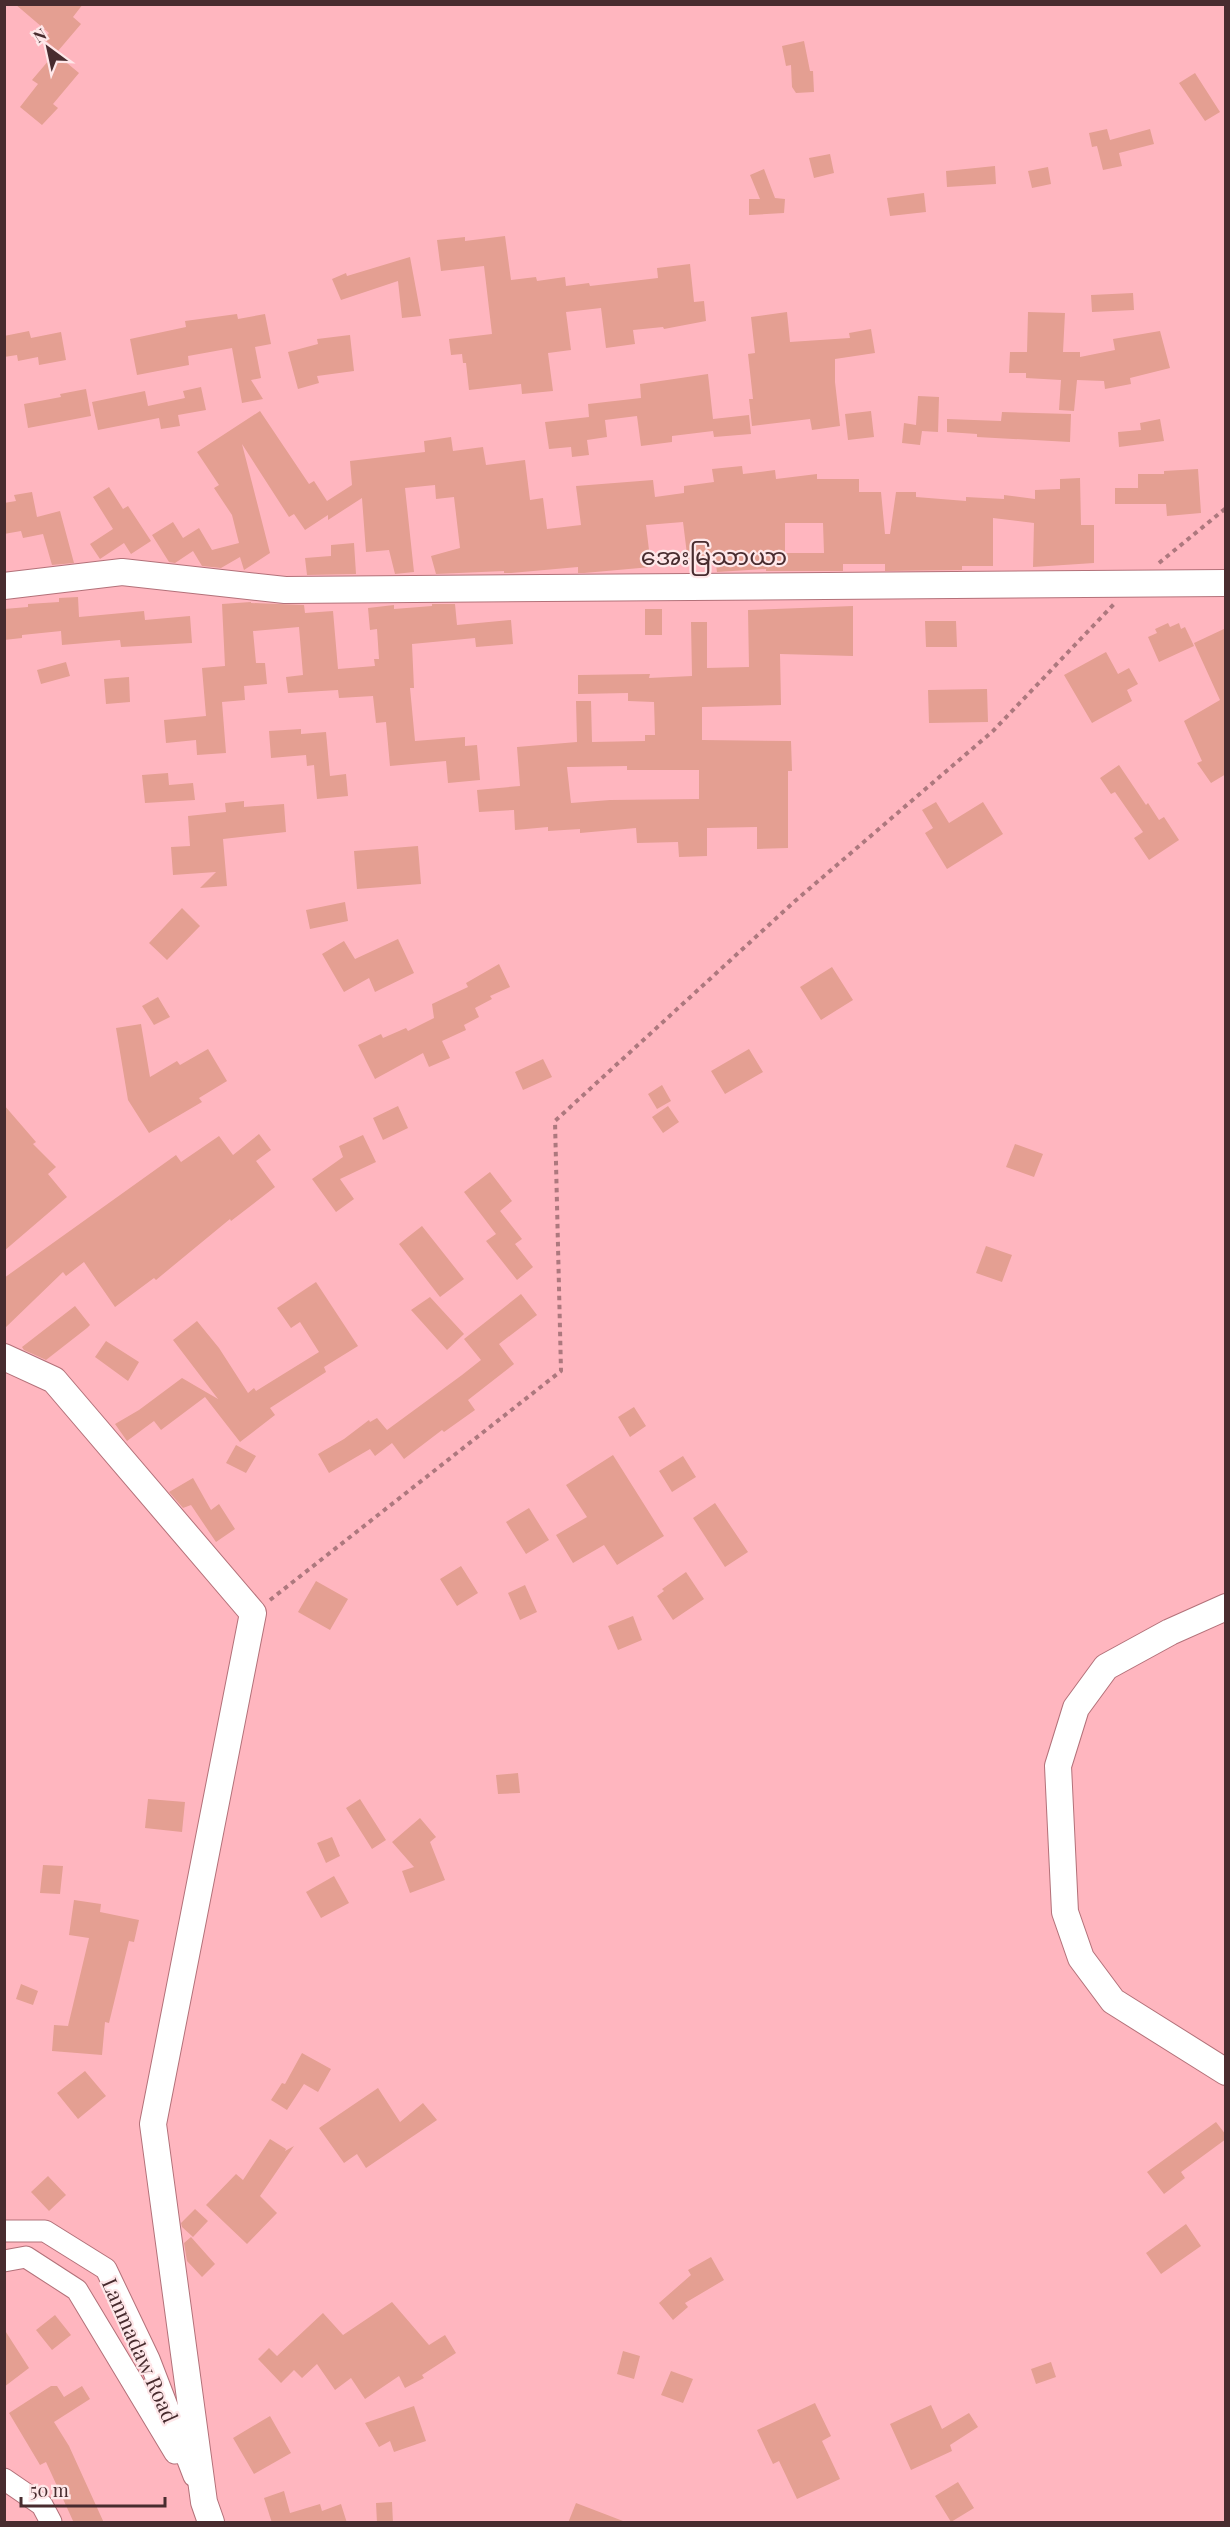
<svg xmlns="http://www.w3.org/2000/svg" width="1230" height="2527" font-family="'Playfair Display','Noto Sans Myanmar',serif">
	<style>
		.building { fill: #e49f92; fill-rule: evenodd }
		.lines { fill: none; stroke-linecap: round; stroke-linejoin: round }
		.minor-casing { stroke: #b37179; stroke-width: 23 }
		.tertiary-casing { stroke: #b37179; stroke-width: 28 }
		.path { stroke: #ad787e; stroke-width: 4; stroke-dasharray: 4.5 4.5; stroke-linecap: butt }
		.minor { stroke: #fff; stroke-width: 21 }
		.tertiary { stroke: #fff; stroke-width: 26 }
		.labels { text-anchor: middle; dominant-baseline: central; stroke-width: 4.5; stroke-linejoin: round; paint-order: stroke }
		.street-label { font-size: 21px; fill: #482c2f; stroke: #fee7e9 }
		.quarter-label { font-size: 24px; fill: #482c2f; stroke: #fee7e9 }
	</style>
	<rect width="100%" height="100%" fill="#ffb6bf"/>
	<!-- building -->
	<path class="building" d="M15 4H83L73 17 81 24 58 51 44 39 49 33Z
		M804 41 810 71H813L814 92 796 93 792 87 791 65 786 66 782 46Z
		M55 53 79 73 53 104 58 108 42 125 20 107 38 84 32 80Z
		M1195 73 1220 112 1205 121 1179 83Z
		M1107 129 1110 140 1150 129 1154 144 1119 153 1122 166 1103 170 1097 146 1092 147 1089 133Z
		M830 154 834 173 814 178 809 158Z
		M995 166 996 184 947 187 946 171Z
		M1048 167 1051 184 1032 188 1028 171Z
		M764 169 775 198 785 199 784 213 749 215V199H760L750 175Z
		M924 193 926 212 890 216 887 198Z
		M505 236 511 280 536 277 537 281 565 277 566 286 589 283 590 286 658 278 657 268 690 264 694 302 704 301 706 321 664 329 663 327 633 330 635 344 606 348 601 308 566 312 571 350 548 353 553 391 522 394 521 384 469 390 466 363H463L462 354 451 355 449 339 492 334 484 266 441 271 437 240 465 237V241Z
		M410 257 421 316 402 318 398 281 341 300 332 279 346 273 347 276Z
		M1133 293 1134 310 1092 312 1091 295Z
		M787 312 790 342 850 338 849 333 871 329 875 353 835 359V382L840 426 812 430 810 419 752 426 749 399H753L748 354 755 353 751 317Z
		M1028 312 1065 313 1063 352H1080V357L1115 350 1113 339 1160 331 1170 368 1130 378 1131 384 1105 389 1104 381 1077 380 1074 411 1059 410 1061 380 1026 378V373H1009L1010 352H1027Z
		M237 314 238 319 265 314 271 344 255 347 261 378 251 380 263 399 242 403 232 348 188 356 189 365 137 375 130 339 186 327 185 321Z
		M29 331 31 338 61 332 66 360 39 365 38 357 18 361 17 355 4 357V336Z
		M350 335 354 371 317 376 319 383 298 389 288 352 318 344 317 339Z
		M708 374 713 419 749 415 751 434 714 437 713 431 672 436V442L641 446 637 416 605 420 607 437 587 440 589 455 572 457 571 447 549 449 545 422 589 417 588 404 641 398 640 384Z
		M201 387 206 410 178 415 180 426 161 429 159 418 98 430 92 402 145 391 148 406 185 398 183 391Z
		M86 389 91 416 28 428 24 404 61 397 60 394Z
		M918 396 939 397 938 432 922 431 920 445 902 443 904 423 916 425Z
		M260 411 309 484 314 481 327 501 352 485 350 461 425 452 424 441 451 437 453 451 483 447 486 465 525 460 530 500 543 498 547 529 581 525 576 486 653 480 655 497 684 493V486L714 482 712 469 742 466 743 474 775 470 776 479 817 474V479H859V492H881L885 534H890L896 492H916V497L966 501V497L1004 499V495L1035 499V490L1060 489V479L1080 478 1081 525H1094V563L1033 567 1034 523 993 518V566H962V570L885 571V564H843V571H766V569L717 572 715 558 688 562 683 522 646 525 651 567 584 573H578V567L511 573H504V571L436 574 431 556 460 548 454 497 436 499 435 485 405 488 414 572 395 574 389 550 366 552 362 498 328 520V515L305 530 294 514 289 517 242 444 270 553 244 570 240 557 221 568 202 566 193 551 175 563 169 562 152 535 173 522 183 538 199 528 212 550 239 543 232 515 214 488 219 485 197 452ZM785 523H823L824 553H785Z
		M871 411 874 437 848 440 845 414Z
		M1002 412 1071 414 1070 442 977 437V434L947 432V419L1001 421Z
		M1160 419 1164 441 1119 447 1118 432 1141 430 1140 423Z
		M1198 469 1201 513 1167 516 1166 504H1115V488H1138V474H1164V471Z
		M109 487 123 509 128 506 151 541 131 554 124 543 100 559 90 544 113 529 93 497Z
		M32 492 37 517 60 511 74 563 52 565 43 534 23 538 21 531 4 534V503L16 501 14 495Z
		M354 543 356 574 307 575 305 558 331 556V545Z
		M78 597 79 617 144 611 145 620 190 616 192 643 121 647 120 640 62 645 61 631 22 635V638L4 640V609L28 607V604L59 602V598Z
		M251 602V603L304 605 305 613 333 611 338 669 375 666 374 659H379L377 629 370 630 368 608 394 605V609L432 606V604H455L457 625 511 620 513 644 476 647 475 638 412 644 414 688H410L415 741 465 737V746L477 745 480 780 448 783 446 761 390 766 386 722 376 723 373 696 339 698 338 690 288 693 286 677 303 675 299 627 253 631 256 663H265L267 684 244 686 245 700 222 702 226 753 197 755 196 740 166 743 164 720 206 716 202 668 225 666 222 604Z
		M853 606V656L780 654 781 705 702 707V740L791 741 792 771H788V848L757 849V827L707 828V856L679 857 678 842 637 843 636 828 580 833V829L548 831V827L515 830 514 810 479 812 477 790 520 786 517 747 577 742 576 701H591L592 742 645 741V735H655L654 702 628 701V693L578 694V675L650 674 649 678 692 676 691 622H707V668L749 667 748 610ZM627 766V770H699V799L610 800 571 803 567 767Z
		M645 609H662V635H645Z
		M925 621H956L957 647H926Z
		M1168 623 1170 627 1179 623 1181 629 1185 627 1194 646 1159 662 1148 637 1157 633 1155 629Z
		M1226 628V774L1211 783 1197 763 1202 761 1184 721 1220 700 1194 643Z
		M1106 652 1118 674 1129 668 1138 684 1127 690 1132 701 1092 723 1064 675Z
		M66 662 70 676 41 684 37 670Z
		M129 677 130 702 106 704 104 679Z
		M987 689 988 722 929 723 928 690Z
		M301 729V734L326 732 330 776 346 774 348 796 317 799 314 765 307 766 306 755 271 758 269 731Z
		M1119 765 1146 805 1148 803 1159 820 1164 817 1179 840 1149 860 1134 838 1143 832 1115 792 1111 794 1100 778Z
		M168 773 169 785 193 783 195 800 145 803 142 775Z
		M244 801V807L284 804 286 832 223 839 227 886 200 888 216 872 173 875 171 847 190 846 188 816 226 812 225 803Z
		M936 802 949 823 983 802 1003 834 947 869 925 833 933 828 922 810Z
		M418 846 421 884 357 889 354 851Z
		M345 902 348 921 310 929 306 910Z
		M182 908 200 926 167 960 149 943Z
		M398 939 414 973 375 992 369 978 344 992 322 954 344 941 355 959Z
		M499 964 510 987 490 996 492 999 475 1008 479 1017 464 1025 466 1030 442 1041 450 1058 429 1067 423 1053 375 1079 358 1045 381 1034 383 1038 406 1028 408 1031 434 1018 432 1004 468 987 466 983Z
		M832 967 853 1000 821 1020 800 987Z
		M158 997 170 1017 154 1025 142 1006Z
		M141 1024 150 1077 177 1061 180 1065 208 1049 227 1081 199 1098 202 1102 149 1133 128 1100 116 1028Z
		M749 1049 763 1072 725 1094 711 1071Z
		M543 1059 552 1077 523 1090 515 1072Z
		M662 1085 671 1101 657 1109 648 1094Z
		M4 1105 36 1142 33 1144 56 1167 48 1174 67 1197 4 1251Z
		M398 1106 408 1128 383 1140 373 1118Z
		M668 1106 679 1122 663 1133 652 1117Z
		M259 1134 271 1150 256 1161 275 1187 231 1221 230 1219 162 1275 156 1280 154 1278 115 1307 84 1262 66 1276 63 1272 4 1329V1278L176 1155 181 1162 219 1136 233 1155Z
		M363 1135 376 1162 340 1179 354 1199 336 1212 312 1179 343 1157 339 1146Z
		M1015 1144 1043 1154 1034 1177 1006 1167Z
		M490 1172 512 1201 500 1211 522 1239 515 1244 533 1267 517 1280 486 1241 496 1234 464 1192Z
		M422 1226 464 1279 440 1297 399 1244Z
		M986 1246 1012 1255 1002 1282 976 1273Z
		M316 1282 358 1346 324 1367 326 1372 270 1408 275 1415 240 1442 205 1397 161 1430 154 1421 127 1441 115 1424 139 1410 182 1378 218 1399 173 1340 197 1321 219 1348 248 1393 254 1388 256 1391 319 1352 300 1322 291 1328 277 1308Z
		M521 1294 537 1315 499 1344 514 1364 468 1400 475 1410 444 1432 442 1430 404 1459 392 1443 375 1456 370 1449 329 1473 318 1454 344 1439 369 1420 370 1422 377 1418 387 1430 462 1375 481 1360 464 1339Z
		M430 1297 464 1334 447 1350 411 1310Z
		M75 1306 90 1325 87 1328 46 1360 24 1350 22 1347Z
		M106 1341 139 1362 128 1381 95 1357Z
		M634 1407 646 1426 630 1437 618 1417Z
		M236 1445 256 1456 246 1473 226 1463Z
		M613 1455 664 1536 617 1565 604 1545 573 1563 556 1535 587 1517 566 1485Z
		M683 1456 696 1477 672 1492 659 1471Z
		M193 1478 211 1510 219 1504 235 1529 216 1542 191 1505 183 1508 169 1492Z
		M715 1503 748 1552 725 1567 693 1518Z
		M529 1508 549 1540 526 1554 506 1522Z
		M461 1566 478 1593 457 1606 440 1579Z
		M686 1572 704 1599 673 1620 657 1596 664 1591 662 1589Z
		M316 1581 348 1599 330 1630 298 1612Z
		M525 1585 537 1612 520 1620 508 1593Z
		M633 1616 642 1640 618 1650 608 1626Z
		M518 1773 520 1793 498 1794 496 1775Z
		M148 1799 185 1802 182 1832 145 1828Z
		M360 1799 386 1840 372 1849 346 1808Z
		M420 1818 436 1837 430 1842 445 1880 410 1893 402 1871 414 1867 392 1842Z
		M332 1837 340 1856 326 1863 317 1843Z
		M43 1865 63 1866 60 1894 40 1893Z
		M334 1876 349 1903 321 1918 306 1892Z
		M74 1900 101 1904 100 1912 139 1920 134 1942 129 1941 109 2023 105 2022 102 2055 52 2051 54 2025 68 2026 89 1938 69 1935Z
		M21 1984 38 1991 33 2005 16 1999Z
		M302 2053 331 2069 318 2092 304 2084 287 2110 271 2100 282 2083 285 2084Z
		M85 2071 106 2096 78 2119 57 2093Z
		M378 2088 400 2122 423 2103 437 2120 366 2168 357 2154 344 2163 319 2128Z
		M1216 2122 1226 2135V2139L1181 2172 1185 2178 1164 2194 1147 2172Z
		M270 2139 286 2149 285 2151 294 2146 260 2196 277 2213 247 2244 206 2205 236 2174 243 2180Z
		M48 2176 66 2195 49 2211 31 2192Z
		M195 2209 208 2221 193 2237 182 2227 181 2223Z
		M1186 2224 1201 2246 1161 2274 1146 2253Z
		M191 2237 215 2264 202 2277 187 2261 184 2243Z
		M711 2257 724 2280 685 2303 688 2307 673 2320 659 2303 691 2275 688 2270Z
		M392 2302 429 2345 445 2335 456 2353 422 2375 424 2378 405 2388 399 2376 365 2399 351 2378 335 2390 317 2364 302 2378 294 2370 281 2383 258 2359 269 2348 277 2356 323 2313 343 2335Z
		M55 2315 71 2335 52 2350 36 2330Z
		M4 2329 29 2368 4 2387Z
		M623 2351 640 2356 634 2379 617 2374Z
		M1051 2362 1056 2377 1036 2384 1031 2369Z
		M671 2371 693 2379 683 2403 661 2395Z
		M51 2386H57L64 2397 82 2386 90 2399 54 2422 69 2446 104 2523H74L46 2462 40 2465 9 2413Z
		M815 2403 831 2436 822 2441 840 2479 797 2499 779 2461 773 2464 757 2430Z
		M931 2405 942 2429 969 2413 978 2427 950 2445 952 2451 911 2470 890 2424Z
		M414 2406 426 2441 394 2452 390 2441 379 2447 365 2423Z
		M270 2416 291 2453 254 2474 233 2438Z
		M958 2482 974 2508 951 2522 935 2496Z
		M284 2491 290 2513 320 2504 322 2511 341 2504 347 2523H272L264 2498Z
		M392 2502 393 2523H377L376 2503Z
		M576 2503 623 2521V2523H568Z"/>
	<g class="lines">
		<defs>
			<path id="minor" d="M4 2231H45L106 2269 149 2359 194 2476
				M4 2261 26 2257 77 2290 175 2453
				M4 2479 42 2505 51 2522"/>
			<path id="tertiary" d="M4 586 122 572 285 590 1226 583
				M4 1357 54 1380 253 1613 153 2124 204 2502 211 2522
				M1226 1607 1170 1632 1106 1667 1076 1708 1058 1766 1065 1912 1081 1958 1113 2001 1226 2072"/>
		</defs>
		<!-- minor casing -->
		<use href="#minor" class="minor-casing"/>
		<!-- tertiary casing -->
		<use href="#tertiary" class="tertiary-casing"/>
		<!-- path -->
		<path class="path" d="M1159 563 1226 508
			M270 1600 561 1371 555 1121 795 901 993 731 1114 604"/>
		<!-- minor -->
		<use href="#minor" class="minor"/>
		<!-- tertiary -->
		<use href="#tertiary" class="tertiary"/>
	</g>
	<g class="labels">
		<!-- street labels -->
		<g class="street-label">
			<text transform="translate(141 2350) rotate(66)">Lanmadaw Road</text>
		</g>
		<!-- quarter labels -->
		<g class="quarter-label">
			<text x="714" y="555">အေးမြသာယာ</text>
		</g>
	</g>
	<!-- border -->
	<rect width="1230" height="2527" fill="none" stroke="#482c2f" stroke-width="12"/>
	<!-- north arrow -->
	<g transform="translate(48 48) rotate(327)" stroke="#fee7e9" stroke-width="4.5" paint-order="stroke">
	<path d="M0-4.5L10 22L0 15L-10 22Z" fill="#482c2f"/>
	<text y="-9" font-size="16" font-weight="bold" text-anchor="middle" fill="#482c2f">N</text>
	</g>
	<!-- scale -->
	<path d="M21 2497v9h144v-9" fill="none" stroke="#482c2f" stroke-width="3"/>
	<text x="30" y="2497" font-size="18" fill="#482c2f" stroke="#fee7e9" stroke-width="4.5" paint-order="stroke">50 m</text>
</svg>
